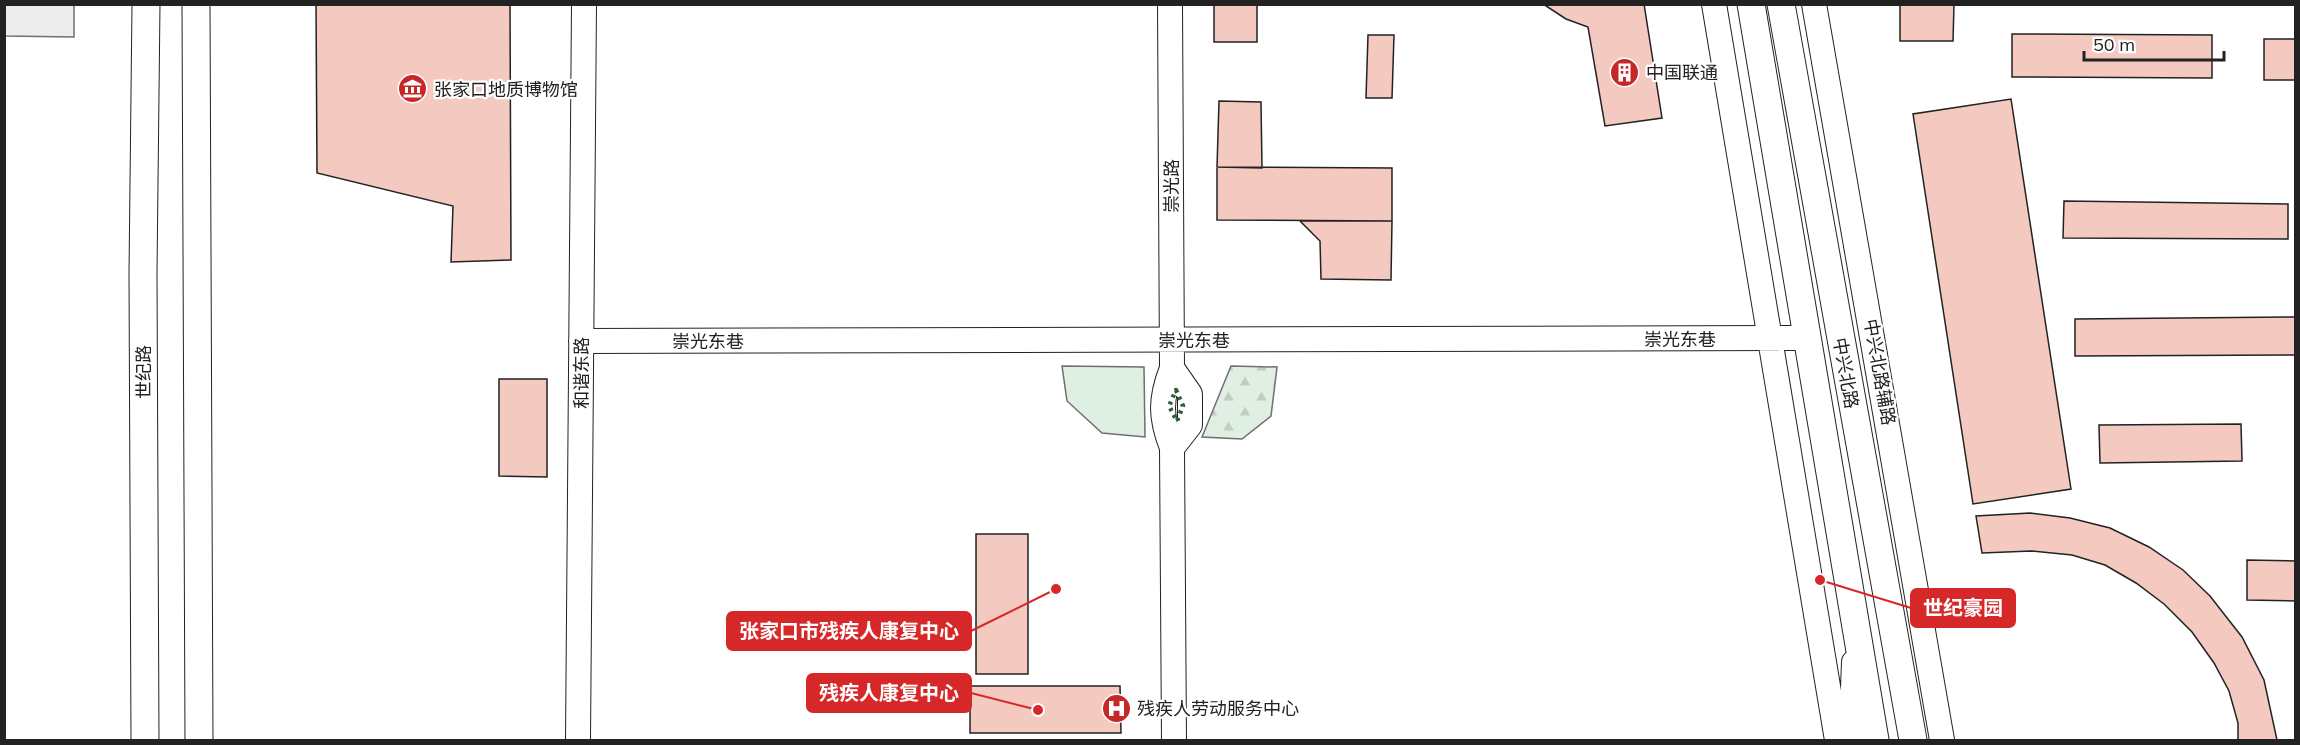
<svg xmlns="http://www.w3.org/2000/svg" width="2300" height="745" font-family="Mulish,'Noto Sans SC',sans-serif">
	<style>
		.forest { fill: url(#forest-firs); stroke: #6f6f6f; stroke-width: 1.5 }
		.park { fill: #e0efe3; stroke: #6f6f6f; stroke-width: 1.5 }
		.parking { fill: #ededed; stroke: #6f6f6f; stroke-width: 1.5 }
		.building { fill: #f3c9c0; stroke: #222; stroke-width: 1.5 }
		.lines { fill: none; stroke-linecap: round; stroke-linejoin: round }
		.secondary-casing { stroke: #222; stroke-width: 26 }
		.primary-casing { stroke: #222; stroke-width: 29 }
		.secondary { stroke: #fff; stroke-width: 24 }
		.primary { stroke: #fff; stroke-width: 27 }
		.hedge { stroke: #2f5e38; stroke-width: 4.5; stroke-dasharray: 3 4.5; stroke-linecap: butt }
		.labels { text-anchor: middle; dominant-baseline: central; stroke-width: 4.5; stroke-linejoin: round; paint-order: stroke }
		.poi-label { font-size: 18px; fill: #222; stroke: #fff; text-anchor: start }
		.street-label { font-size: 18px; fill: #222; stroke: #fff }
		.leader { fill: none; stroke: #d62828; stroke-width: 2 }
		.callout-dot { fill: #d62828; stroke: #fff; stroke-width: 2 }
		.callout { fill: #d62828; stroke: #d62828; stroke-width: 2 }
		.callout-label { font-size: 20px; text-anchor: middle; font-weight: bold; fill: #fff }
	</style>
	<defs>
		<pattern id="forest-firs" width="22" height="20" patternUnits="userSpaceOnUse" patternTransform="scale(1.5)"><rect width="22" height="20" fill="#e0efe3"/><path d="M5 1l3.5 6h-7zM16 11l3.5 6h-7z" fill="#c0cdc2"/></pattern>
	</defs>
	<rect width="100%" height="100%" fill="#fff"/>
	<!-- forest -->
	<path class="forest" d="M1231 366 1277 367 1271 416 1242 439 1202 437Z"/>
	<!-- park -->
	<path class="park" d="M1062 366 1144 367 1145 437 1102 433 1067 401Z"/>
	<!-- parking -->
	<path class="parking" d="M5 4 74 5V37L5 36Z"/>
	<!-- building -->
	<path class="building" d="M316 4H510L511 260 451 262 453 206 317 173Z
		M1214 4H1257V42H1214Z
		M1543 4H1644L1662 118 1605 126 1588 27 1566 19Z
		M1900 4H1954L1953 41H1900Z
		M2012 34 2212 35V78L2012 77Z
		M1368 35H1394L1392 98H1366Z
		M2264 39H2296V80H2264Z
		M2011 99 2071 489 1973 504 1913 114Z
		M1219 101 1261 102 1262 168 1217 167Z
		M1217 167 1392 168V221L1217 220Z
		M2064 201 2288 204V239L2063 238Z
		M1300 221H1392L1391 280 1321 279 1320 241Z
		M2296 317V355L2075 356V319Z
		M499 379H547V477L499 476Z
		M2241 424 2242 461 2100 463 2099 425Z
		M2030 513 2070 518 2110 528 2149 547 2183 570 2210 596 2242 637 2264 680 2277 740H2238V723L2229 691 2214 663 2192 632 2164 604 2136 583 2105 565 2072 555 2031 551 1982 553 1976 516Z
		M976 534H1028V674H976Z
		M2247 560 2296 561V601L2247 600Z
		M970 686H1120L1121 733H970Z"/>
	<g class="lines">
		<defs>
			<path id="secondary" d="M1170 4 1172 368C1160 399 1160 417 1172 448L1174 740
				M1714 4 1837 740
				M1814 4 1942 740
				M581 341 1806 338
				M1172 368 1190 394V425L1172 448
				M578 740 584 4
				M1851 740 1854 662"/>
			<path id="primary" d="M196 4 199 740
				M1751 4 1875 740
				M1781 4 1913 740
				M145 740 143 273 146 4"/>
		</defs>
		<!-- secondary casing -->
		<use href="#secondary" class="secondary-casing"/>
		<!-- primary casing -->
		<use href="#primary" class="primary-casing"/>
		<!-- secondary -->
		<use href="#secondary" class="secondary"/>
		<!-- primary -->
		<use href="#primary" class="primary"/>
		<!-- hedge -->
		<path class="hedge" d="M1176 390 1183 406 1177 421 1169 406Z"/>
	</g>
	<!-- icons -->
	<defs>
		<symbol id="building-disc" viewBox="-11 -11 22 22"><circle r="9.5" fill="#c62828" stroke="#fff"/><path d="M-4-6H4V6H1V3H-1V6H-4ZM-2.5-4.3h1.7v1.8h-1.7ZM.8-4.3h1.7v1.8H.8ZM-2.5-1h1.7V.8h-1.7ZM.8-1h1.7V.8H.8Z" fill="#fff"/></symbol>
		<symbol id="museum-disc" viewBox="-11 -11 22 22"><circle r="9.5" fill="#c62828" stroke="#fff"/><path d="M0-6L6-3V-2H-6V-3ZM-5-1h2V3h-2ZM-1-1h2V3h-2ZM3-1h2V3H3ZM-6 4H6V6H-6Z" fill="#fff"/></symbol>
		<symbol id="hospital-disc" viewBox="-11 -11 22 22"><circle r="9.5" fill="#c62828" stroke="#fff"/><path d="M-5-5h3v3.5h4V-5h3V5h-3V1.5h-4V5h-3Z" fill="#fff"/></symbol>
	</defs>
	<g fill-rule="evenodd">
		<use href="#building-disc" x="1608" y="56" width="33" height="33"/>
		<use href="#museum-disc" x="396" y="72" width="33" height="33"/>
		<use href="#hospital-disc" x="1100" y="692" width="33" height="33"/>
	</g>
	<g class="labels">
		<!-- poi labels -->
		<g class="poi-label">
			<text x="1646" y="72">中国联通</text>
			<text x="434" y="89">张家口地质博物馆</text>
			<text x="1137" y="708">残疾人劳动服务中心</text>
		</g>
		<!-- street labels -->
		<g class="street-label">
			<text transform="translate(1171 186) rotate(-90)">崇光路</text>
			<text x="1680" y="339">崇光东巷</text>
			<text x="1194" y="340">崇光东巷</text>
			<text x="708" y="341">崇光东巷</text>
			<text transform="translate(143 372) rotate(-90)">世纪路</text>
			<text transform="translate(1880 372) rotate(80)">中兴北路辅路</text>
			<text transform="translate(581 373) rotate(-90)">和谐东路</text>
			<text transform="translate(1846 373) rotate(80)">中兴北路</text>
		</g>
	</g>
	<!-- callouts -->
	<path class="leader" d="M1820 580L1911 608M1056 589L971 631M1038 710L971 693"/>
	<g class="callout-dot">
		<circle cx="1820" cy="580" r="6"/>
		<circle cx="1056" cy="589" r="6"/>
		<circle cx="1038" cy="710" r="6"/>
	</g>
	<g class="callout">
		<rect x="1911" y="589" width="104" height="38" rx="6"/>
		<rect x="727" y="612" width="244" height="38" rx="6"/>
		<rect x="807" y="674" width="164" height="38" rx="6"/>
	</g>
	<g class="callout-label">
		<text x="1963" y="615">世纪豪园</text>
		<text x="849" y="638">张家口市残疾人康复中心</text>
		<text x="889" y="700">残疾人康复中心</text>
	</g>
	<!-- border -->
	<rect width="2300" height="745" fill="none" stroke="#222222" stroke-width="12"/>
	<!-- scale -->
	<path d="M2084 51v9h140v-9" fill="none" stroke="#222222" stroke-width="3"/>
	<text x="2093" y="51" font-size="18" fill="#222222" stroke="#ffffff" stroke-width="4.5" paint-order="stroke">50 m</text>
</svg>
